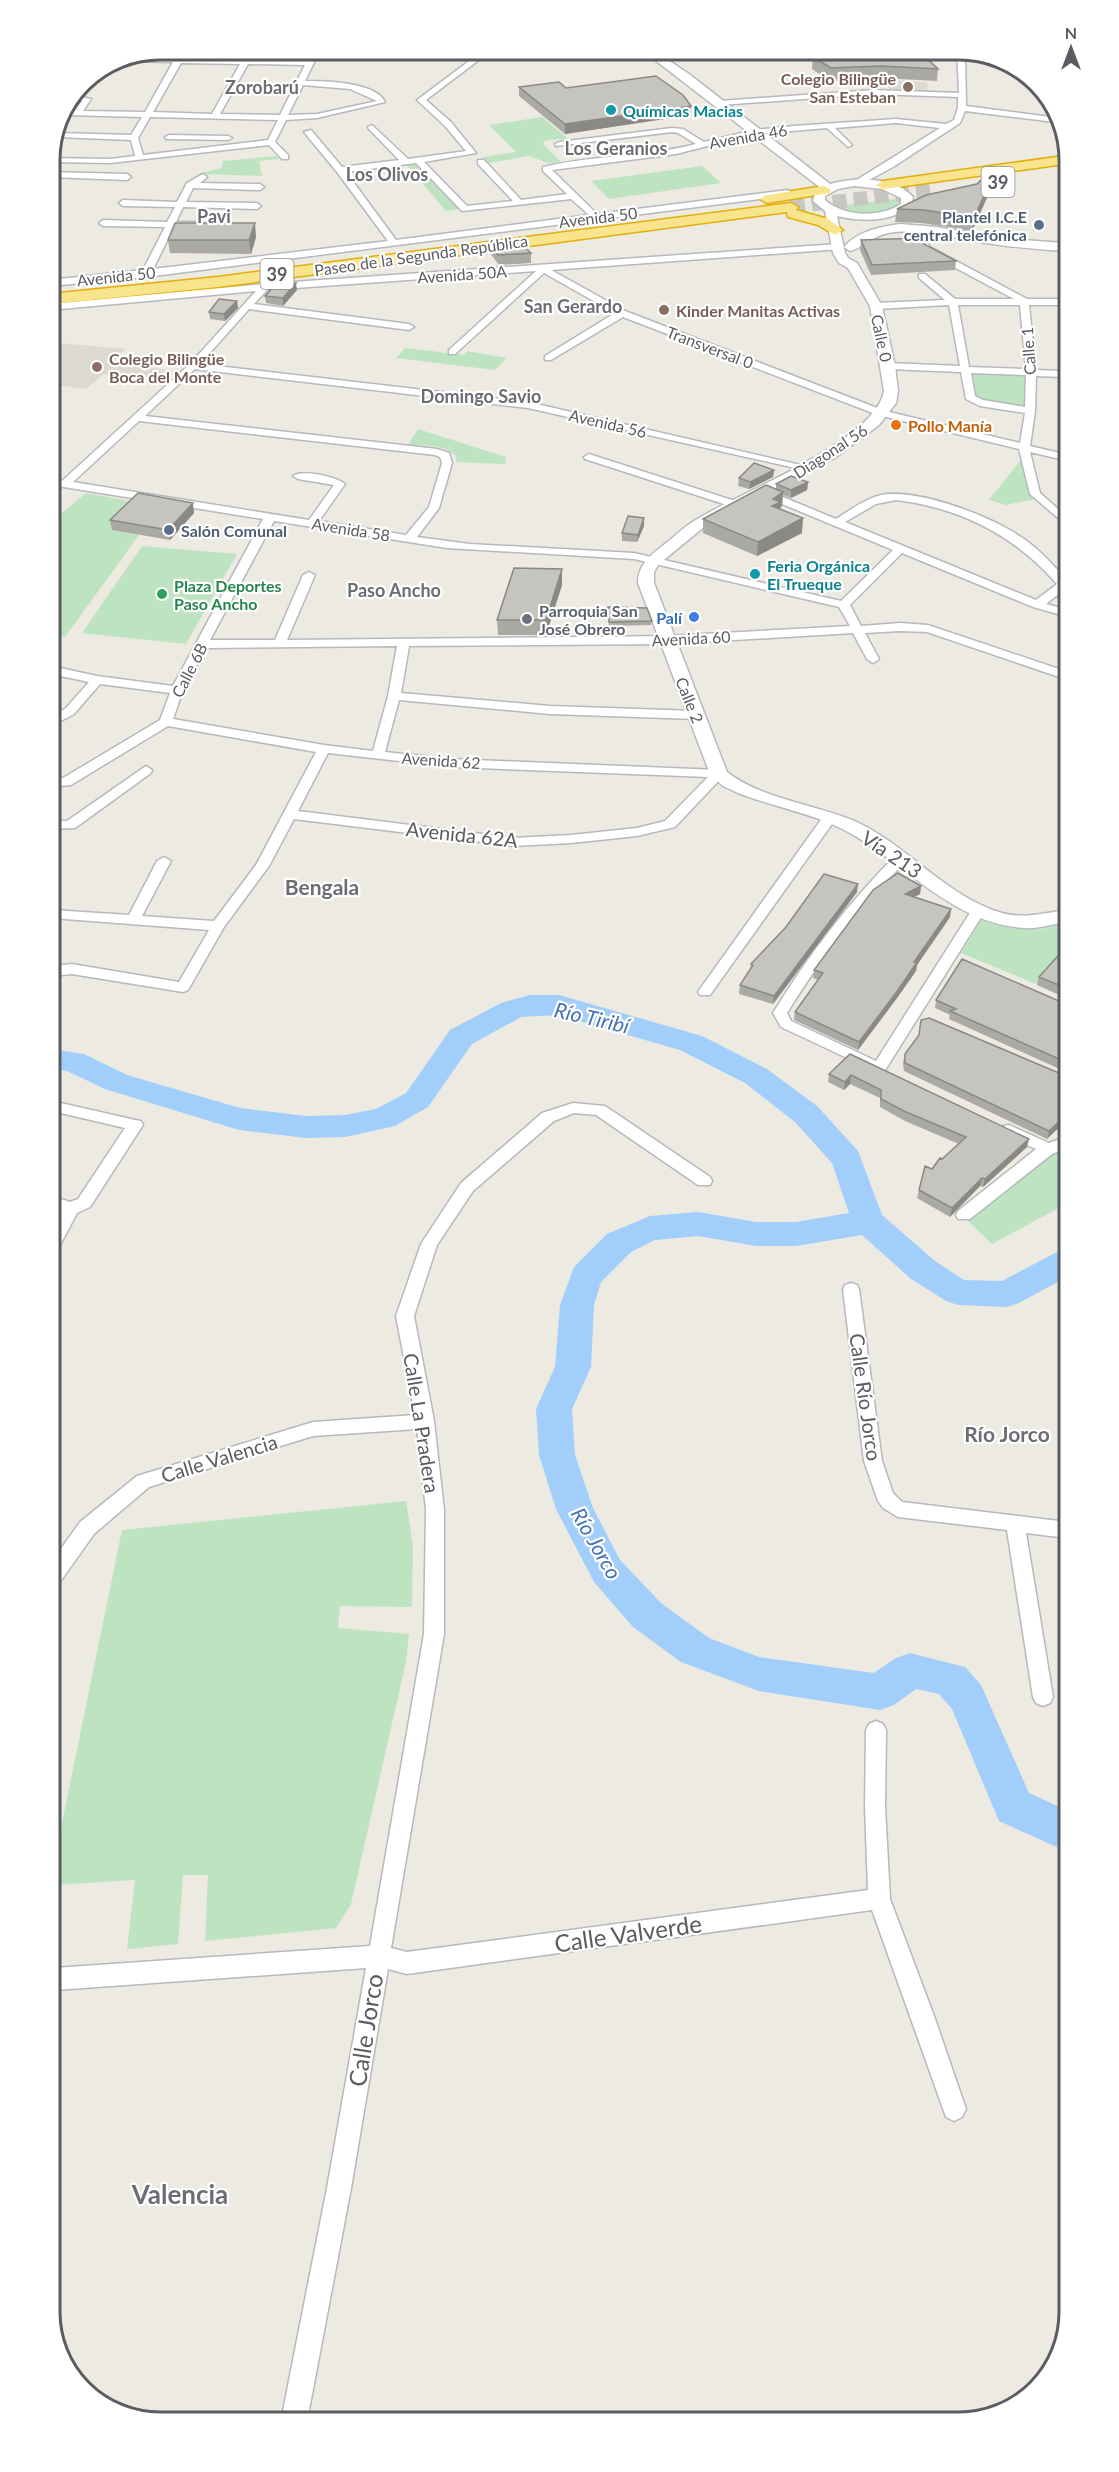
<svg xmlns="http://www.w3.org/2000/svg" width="1119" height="2472" font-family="Lato,sans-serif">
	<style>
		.education { fill: #dcd9cf }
		.green { fill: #bee3c0 }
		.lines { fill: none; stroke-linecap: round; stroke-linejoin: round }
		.river { fill: #a2cefb; fill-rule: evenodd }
		.highway-tunnel { stroke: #c7c6c1; stroke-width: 14; stroke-dasharray: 14 7; stroke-linecap: butt }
		.street-casing { stroke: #b6b8bd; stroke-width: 3 }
		.secondary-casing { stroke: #b7b9bf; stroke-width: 3 }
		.highway-casing { stroke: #e3ae0a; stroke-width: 3 }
		.street { fill: #fff; fill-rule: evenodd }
		.secondary { fill: #fff; fill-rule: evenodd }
		.highway { fill: #f8e48c; fill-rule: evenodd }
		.wall { fill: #aaa9a3 }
		.shaded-wall { fill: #8b8985 }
		.building { fill: #c6c4be; stroke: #8b8985; stroke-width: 1.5 }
		.education-dot { fill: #8d6e63; stroke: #fff; stroke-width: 2 }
		.culture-dot { fill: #0f9aa8; stroke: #fff; stroke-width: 2 }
		.service-dot { fill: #5c6f8a; stroke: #fff; stroke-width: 2 }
		.food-dot { fill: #e8710a; stroke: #fff; stroke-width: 2 }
		.leisure-dot { fill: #2e9e5b; stroke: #fff; stroke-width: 2 }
		.shop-dot { fill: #3f7fe0; stroke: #fff; stroke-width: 2 }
		.worship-dot { fill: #6b7280; stroke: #fff; stroke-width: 2 }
		.labels { text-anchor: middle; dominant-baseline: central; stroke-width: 4.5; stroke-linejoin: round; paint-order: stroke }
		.far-education-label { font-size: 16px; font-weight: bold; fill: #785e54; stroke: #fff; text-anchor: start }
		.far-culture-label { font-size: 16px; font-weight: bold; fill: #0d838f; stroke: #fff; text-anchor: start }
		.far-street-label { font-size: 16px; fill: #595c61; stroke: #fff }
		.far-service-label { font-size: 16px; font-weight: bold; fill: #4e5e75; stroke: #fff; text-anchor: end }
		.far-food-label { font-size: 16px; font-weight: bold; fill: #c56008; stroke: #fff; text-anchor: start }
		.far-leisure-label { font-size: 16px; font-weight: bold; fill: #27864d; stroke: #fff; text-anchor: start }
		.far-worship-label { font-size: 16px; font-weight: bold; fill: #5b616d; stroke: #fff; text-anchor: start }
		.far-shop-label { font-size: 16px; font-weight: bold; fill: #366cbe; stroke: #fff; text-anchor: end }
		.far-neighbourhood-label { font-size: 18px; font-weight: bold; fill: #6a6e73; stroke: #fff }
		.shield { fill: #fff; stroke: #8b8d90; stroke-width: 1.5 }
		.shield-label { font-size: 18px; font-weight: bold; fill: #595c61 }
		.street-label { font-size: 20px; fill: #595c61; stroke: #fff }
		.neighbourhood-label { font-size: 21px; font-weight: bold; fill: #6a6e73; stroke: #fff }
		.water-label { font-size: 21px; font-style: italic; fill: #4373b4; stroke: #fff }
		.near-street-label { font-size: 24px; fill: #595c61; stroke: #fff }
		.near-neighbourhood-label { font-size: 26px; font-weight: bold; fill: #6a6e73; stroke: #fff }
		.rim { fill: none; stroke: #595c61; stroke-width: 3 }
	</style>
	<rect width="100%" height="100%" fill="#eceae1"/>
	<!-- education -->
	<path class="education" d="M886 80 927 82 928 92 889 91Z
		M60 343 125 349 112 362 175 371 165 382 103 374 86 389 50 384V353Z"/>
	<!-- green -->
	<path class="green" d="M160 50H310L304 61 132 57 134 55Z
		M542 117 571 141 559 139 544 141 543 144 561 162 548 163 529 156 489 163 483 157 516 152 489 125Z
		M276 156 279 159 259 161 262 176 203 174 196 178 195 182 183 183 201 173 222 168 223 161Z
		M421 163 461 209 446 211 407 165Z
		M702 166 721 183 609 199 591 181Z
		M901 198 900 206C876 217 856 214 831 207Z
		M405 348 464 355 467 351 506 358 495 370 396 358Z
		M970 371 1028 374 1025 409 975 398Z
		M418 429 506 457 505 464 456 462V456C444 444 424 446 408 445Z
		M1021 460H1025C1024 479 1024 484 1036 499L1006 505 989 500Z
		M86 493 140 503 113 530 139 535 65 637 51 634V522Z
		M142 546 237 554 186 644 82 633Z
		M983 917 1042 929 1061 924 1066 941V954L1036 984 961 953Z
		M1066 1145V1204L992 1244 967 1220 1052 1153Z
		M406 1501 413 1546 412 1607 340 1606 338 1628 409 1634 406 1662 351 1904 336 1928 205 1941 208 1875H183L178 1944 127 1949 135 1880 54 1885V1862L122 1530Z"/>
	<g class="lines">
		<!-- river -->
		<path class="river" d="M530 995H559L702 1036 767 1069 817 1106 858 1151 882 1215 935 1261 964 1280 1002 1281 1055 1253 1067 1250V1277L1019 1303 1007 1307 958 1305 946 1301 911 1279 862 1235 796 1246H756L698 1236 655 1240 631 1252 601 1282 594 1305 591 1367 572 1409 575 1455 593 1508 620 1560 661 1603 709 1638 759 1657 874 1673 896 1658 910 1653 965 1667 981 1685 1029 1793 1068 1811V1852L999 1821 952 1709 939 1694 916 1689 894 1705 880 1710 759 1691 681 1662 633 1627 594 1582 556 1509 539 1455 536 1409 555 1367 560 1305 574 1267 607 1234 650 1216 698 1212 756 1222H796L849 1213 832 1163 795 1122 745 1083 680 1050 558 1015 521 1017 472 1044 428 1107 395 1126 345 1137 306 1138 239 1130 105 1089 67 1071 52 1069V1049L84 1054 127 1075 240 1108 306 1116 345 1115 376 1109 406 1093 450 1030 501 1003Z"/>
		<!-- highway-tunnel -->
		<path class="highway-tunnel" d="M791 207 933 190"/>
		<defs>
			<path id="street" d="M313 50H320L305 81C324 81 376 82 385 102L317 118 286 120 275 142 288 155V159H282L269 145 110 163 50 162V158L110 159 135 156 131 140 57 137 59 133 131 135 142 117 67 115 69 111H75L82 101 74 100 76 96 91 99 83 111 145 112 173 62 114 61 118 58 307 61ZM181 63 240 64 212 114 153 112ZM248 64 305 65 280 115 220 114ZM303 85 350 89 377 101 317 114 288 115ZM150 117 278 120 268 140 143 155 138 138Z
				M484 50H492L426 100 451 122 476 153 424 162 467 206 513 201 478 164V160H484L521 200 567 194 543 171V167C593 155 646 157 696 144L678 133 672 132 556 146 555 144 559 142 672 128 683 129 704 142 755 130 794 126 896 119 946 124 954 120 958 108V97L874 94 720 105 716 103 720 101 874 90 959 93 957 50 969 51 982 55H965L966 106 1059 118 1063 123 965 111 960 123 893 167 858 186 854 183 855 181 940 128 896 123 835 128 852 145 848 147 827 128 755 134 676 154 552 170 597 214 788 190 792 193 791 195 146 277 50 286V280L143 270 165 227 103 226 99 223 103 220 167 222 175 207 123 206 119 203 123 200 177 202 187 183 203 174 207 177 200 183 260 184 264 187 260 190 193 188 186 202 257 203 261 206 257 209 183 207 176 222H195L199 225 195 228 174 227 153 269 388 241 337 172 304 132 311 130 342 167 399 160 369 129 368 127 372 125 408 159 466 151 445 126 417 100ZM416 163 462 211 571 199 589 215 396 240 346 172Z
				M169 135 228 136 232 138 228 140 166 139 165 137Z
				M50 172 127 174 131 177 127 180 50 177Z
				M922 225 926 228 925 240 930 247 1027 299H1064V305H1029L1036 370 1064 371V377L1036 376 1035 411 1030 446 1064 454V460L1030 452 1040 493 1065 515V524L1030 494 1019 449 878 415 623 317 551 360H545V356L615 313 544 273 455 354H449V350L536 271 267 290 254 304 409 324 414 327 409 330 249 309 200 364 528 402 805 466 809 467V471L528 408 195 369 145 416 437 449 449 453 452 463 439 508 417 537 470 544 634 553 841 601 893 550 758 494V490H766L836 519C850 510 865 499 881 495 918 488 990 516 1021 537 1038 548 1051 563 1065 578V589L1046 604 1065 609V616L1033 607 902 553 850 605 861 626 900 623 928 625 1065 671V679L927 632 900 631 865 633 879 659 873 663 867 659 853 633 667 644 409 646 401 693 550 706 696 711 702 715 696 719 550 714 399 700 385 752 452 759 719 770 725 774 675 827 637 836 571 843 514 846 294 819 269 866 224 927 188 990 183 992 72 974 52 976V966L72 964 179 982 209 930 52 918V910L129 915 157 861 164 857 171 861 142 916 214 921 256 865 316 752 168 726 71 785 51 787V779L63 778 160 720 170 693 100 684 74 714 51 726V717L66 708 89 682 51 674V666L97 676 173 686 263 519 51 485V479L62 481 190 364 256 291 50 310V304L264 284 838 244 841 245V249L551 270 625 311 885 411 1020 443 1025 413 980 406 966 399 961 372 888 369 883 366 888 363 960 366 949 305 876 309 871 306 876 303 945 300 919 278V274H925L955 299H1014L924 251 916 237 918 228ZM958 305H1020L1026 369 969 367ZM971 373 1026 375 1025 407 983 400 975 396ZM139 421 435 455 440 457 442 463 429 507 406 535 319 521 345 484C337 477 302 469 293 476L298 479 334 485 309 520 73 482ZM896 500C961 508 1014 535 1057 584L1036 600 845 522 876 504ZM274 521 447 548 634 559 839 607 850 626 667 636 287 640 315 575 309 572 303 575 275 640H210ZM397 646 388 696 373 751 324 745 173 719 183 690 206 648ZM328 753 452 767 708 777 665 821 637 828 571 835 514 838 298 811Z
				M589 454 738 502 739 504 738 506H730L585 459 584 457Z
				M146 766 152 770 151 773 75 828 51 829V821H67Z
				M830 813 837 817 710 995H700L698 992 700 989 825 814Z
				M901 854 906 855 908 858 906 861C860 907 821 958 787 1013L791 1021 876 1061 973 908H983L985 911 884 1072 879 1073 781 1027 773 1013C808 956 848 903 896 855Z
				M52 1101 135 1120 141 1121 143 1125 90 1207 77 1213 59 1247 53 1249V1228L61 1212 52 1208V1196L70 1202 78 1199 125 1128 52 1111Z
				M573 1103 605 1106 710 1177 712 1181 710 1185H698L596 1115 574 1113 554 1121 473 1191 437 1245 414 1316 434 1421 444 1510V1634L391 1948 407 1952 868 1890 865 1807 866 1730 869 1724 876 1721 883 1724 886 1730 885 1807 890 1899 934 2016 966 2109 962 2117 954 2121 946 2117 872 1910 407 1974 388 1969 351 2188 307 2421H281L327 2188 366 1968 55 1990 54 1968 370 1946 424 1634 426 1510 417 1429 313 1436 149 1487 94 1534 60 1582 53 1584V1560L80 1522 137 1476 313 1422 415 1415 396 1316 421 1244 461 1183 542 1113Z
				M1009 1125 1049 1143 1066 1137V1148L1052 1154 970 1219H958L956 1215 958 1211 1036 1149 1003 1134 1001 1130 1003 1126Z
				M851 1283 857 1285 859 1289 882 1461 893 1493 902 1502 1067 1522V1538L1026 1533 1053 1697 1050 1703 1043 1706 1036 1703 1033 1697 1007 1530 898 1517 883 1508 878 1501 864 1461 843 1289 845 1285Z"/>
			<path id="secondary" d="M642 50H653L689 74 830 184C855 177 894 176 913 197L911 207C889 222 862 222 837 216L845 253 848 258 857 263 882 306 895 366 898 391 896 403 879 425 836 457 704 527 659 564 654 572V583L727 772C763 800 817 804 859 823 910 848 947 897 1002 913 1024 919 1044 913 1066 910V922C1052 924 1038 929 1025 928 954 924 908 866 850 833 816 814 774 807 738 793L723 786 710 774 638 583C638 564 651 555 665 544 675 536 684 527 694 521 738 493 875 442 884 391L870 306 848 268 839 263 833 253 825 211 813 201 815 193 822 189ZM854 186 882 189 901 198V204C880 218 844 217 825 200V196L838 189Z
				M900 224 936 227 1008 239 1064 243V251C1036 249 1008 247 980 242 950 237 919 228 888 233 873 236 864 247 850 251L844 247C858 231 879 227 900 224Z"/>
			<path id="highway" d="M1064 156V164L883 189 876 185 883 181Z
				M824 186 831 190 829 193 767 203 760 199 767 195Z
				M791 203 798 207 796 210 828 219 843 230 835 235 818 225 788 217 787 212 218 287 50 304V294L218 277Z"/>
		</defs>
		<!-- street casing -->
		<use href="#street" class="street-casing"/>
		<!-- secondary casing -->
		<use href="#secondary" class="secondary-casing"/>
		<!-- highway casing -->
		<use href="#highway" class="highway-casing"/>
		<!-- street -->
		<use href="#street" class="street"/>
		<!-- secondary -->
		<use href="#secondary" class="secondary"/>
		<!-- highway -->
		<use href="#highway" class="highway"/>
	</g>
	<!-- wall -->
	<path class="wall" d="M813 57 938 69 937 81 880 78 830 81 812 69Z
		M519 87 566 88 691 106V115L565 134 519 96Z
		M992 178 990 191 972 231 922 223 895 222 897 209 977 184Z
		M256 237 251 254 170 253 168 240Z
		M861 240 924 244 956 261 955 270 871 275 860 250Z
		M490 243 531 253V263L499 265 490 253Z
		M297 290 283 306 266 303 265 296Z
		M237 301 238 308 225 321 210 319 209 312Z
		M774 470 773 477 749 489 738 486 739 478Z
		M808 482 807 490 791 498 783 495 782 506 780 508V509L802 533 757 556 703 533V519L776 489V484Z
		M194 513 170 540 112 530 110 520Z
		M644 518V526L637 542 622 541V533Z
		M562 569V585L546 635H498L497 620Z
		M608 611 652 621 651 625 609 626Z
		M921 886 920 894 915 897 951 909 950 917 917 965 916 971 897 998 858 1050 794 1020 795 1012 818 980 813 978 814 970Z
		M857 892 773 1004 739 994 740 985 750 970 751 964Z
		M1066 947V998L1037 985 1039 977Z
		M936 1000 1066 1004V1072L949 1019 950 1015 935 1008Z
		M850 1054 1027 1147 983 1187 980 1186 950 1217 917 1198 919 1190 932 1169 959 1144 905 1121 880 1107V1098L850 1084 844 1090 828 1082 829 1074Z
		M905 1054 1066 1076 1047 1139 904 1071 903 1063Z"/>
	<!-- shaded-wall -->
	<path class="shaded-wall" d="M691 106V115L565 134V124Z
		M992 178 990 191 972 231 974 218Z
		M255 223 256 237 251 254 249 240Z
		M52 253 53 260 50 265V257Z
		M296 283 297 290 283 306V298Z
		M237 301 238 308 225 321 224 314Z
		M57 304 59 317 50 328V311Z
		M774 470 773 477 749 489 750 482Z
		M808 482 807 490 791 498V490Z
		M783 492 782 506 780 508 779 516 771 521 773 499Z
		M193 503 194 513 170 540 168 530Z
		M644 518V526L637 542 638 535Z
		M803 518 802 533 757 556 758 542Z
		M562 569V585L546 635V620Z
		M858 884 857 892 773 1004 774 996Z
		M921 886 920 894 904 902 905 894Z
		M951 909 950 917 917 965 916 971 897 998 858 1050 859 1042Z
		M851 1075 850 1084 844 1090 845 1082Z
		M1066 1115V1121L1047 1139 1049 1131Z
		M1029 1139 1027 1147 983 1187 985 1179Z
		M982 1178 980 1186 950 1217 952 1208Z"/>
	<!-- building -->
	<path class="building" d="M834 50H909L923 55 938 69 881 66 831 68 813 57Z
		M656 76 683 95 691 106 565 124 519 87 559 82 566 88Z
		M992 178 974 218 924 210 897 209 926 195 977 184 981 180Z
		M175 223H255L249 240H168Z
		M920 238 924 244 956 261 872 265 861 240Z
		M518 240 531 253 498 255 490 243Z
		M296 283 283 298 265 296 275 285Z
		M219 299 237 301 224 314 209 312Z
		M50 303 57 304 50 311Z
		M754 463 774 470 750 482 739 478Z
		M791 476 808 482 791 490 776 484Z
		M766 485 783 492 773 499 781 502 772 506 803 518 758 542 703 519Z
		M138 493 193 503 168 530 110 520Z
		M628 516 644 518 638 535 622 533Z
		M514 568 562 569 546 620H497Z
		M608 607 647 608 652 621 609 622Z
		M898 873 921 886 905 894 951 909 914 962H917L898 990 859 1042 795 1012 823 973 814 970 873 890Z
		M824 874 858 884 774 996 740 985 753 965 751 964 786 927Z
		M1066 947V988L1039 977Z
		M962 959 1066 1004V1062L950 1011 956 1009 936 1000Z
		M929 1018 1066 1076V1115L1049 1131 905 1063V1054L919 1035 921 1020Z
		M850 1054 1029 1139 985 1179 982 1178 952 1208 919 1190 925 1166 932 1169 940 1158 942 1159 966 1137 906 1112 881 1099V1090L851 1075 845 1082 829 1074Z"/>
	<!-- markers -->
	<g class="education-dot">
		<circle cx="908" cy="87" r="6"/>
		<circle cx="664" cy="310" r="6"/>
		<circle cx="97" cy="367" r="6"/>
	</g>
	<g class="culture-dot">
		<circle cx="611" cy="110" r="6"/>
		<circle cx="755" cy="574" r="6"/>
	</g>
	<g class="service-dot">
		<circle cx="1039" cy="225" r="6"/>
		<circle cx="169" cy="530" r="6"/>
	</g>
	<circle class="food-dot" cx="896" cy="425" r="6"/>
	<circle class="leisure-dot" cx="162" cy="594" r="6"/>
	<circle class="shop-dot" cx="694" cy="617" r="6"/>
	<circle class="worship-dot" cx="527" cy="619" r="6"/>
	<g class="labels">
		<!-- far-education labels -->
		<g class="far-education-label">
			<text x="896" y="78" text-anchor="end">Colegio Bilingüe<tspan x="896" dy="18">San Esteban</tspan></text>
			<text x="676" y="310">Kinder Manitas Activas</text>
			<text x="109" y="358">Colegio Bilingüe<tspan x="109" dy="18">Boca del Monte</tspan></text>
		</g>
		<!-- far-culture labels -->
		<g class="far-culture-label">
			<text x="623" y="110">Químicas Macias</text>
			<text x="767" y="565">Feria Orgánica<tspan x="767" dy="18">El Trueque</tspan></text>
		</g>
		<!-- far-street labels -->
		<g class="far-street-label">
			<text transform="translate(748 136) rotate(-10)">Avenida 46</text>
			<text transform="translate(598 217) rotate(-7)">Avenida 50</text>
			<text transform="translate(421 255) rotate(-8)">Paseo de la Segunda República</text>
			<text transform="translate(462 274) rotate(-4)">Avenida 50A</text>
			<text transform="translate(116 276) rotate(-6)">Avenida 50</text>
			<text transform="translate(882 338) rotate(78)">Calle 0</text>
			<text transform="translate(710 347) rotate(21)">Transversal 0</text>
			<text transform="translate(1028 351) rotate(-94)">Calle 1</text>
			<text transform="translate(608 423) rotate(13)">Avenida 56</text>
			<text transform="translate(830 451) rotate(-33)">Diagonal 56</text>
			<text transform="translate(351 529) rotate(9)">Avenida 58</text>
			<text transform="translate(691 638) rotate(-3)">Avenida 60</text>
			<text transform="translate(189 670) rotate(-63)">Calle 6B</text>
			<text transform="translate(690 700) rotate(68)">Calle 2</text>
			<text transform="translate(441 760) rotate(4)">Avenida 62</text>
		</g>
		<!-- far-service labels -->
		<g class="far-service-label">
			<text x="1027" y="216">Plantel I.C.E<tspan x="1027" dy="18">central telefónica</tspan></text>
			<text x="181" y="530" text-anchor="start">Salón Comunal</text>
		</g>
		<!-- far-food labels -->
		<g class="far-food-label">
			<text x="908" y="425">Pollo Manía</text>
		</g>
		<!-- far-leisure labels -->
		<g class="far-leisure-label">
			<text x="174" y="585">Plaza Deportes<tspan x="174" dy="18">Paso Ancho</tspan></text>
		</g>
		<!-- far-worship labels -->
		<g class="far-worship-label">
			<text x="539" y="610">Parroquia San<tspan x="539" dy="18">José Obrero</tspan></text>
		</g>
		<!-- far-shop labels -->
		<g class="far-shop-label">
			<text x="682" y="617">Palí</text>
		</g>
		<!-- far-neighbourhood labels -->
		<g class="far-neighbourhood-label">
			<text x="262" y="87">Zorobarú</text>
			<text x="616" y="148">Los Geranios</text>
			<text x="387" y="174">Los Olivos</text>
			<text x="214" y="216">Pavi</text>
			<text x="573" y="306">San Gerardo</text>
			<text x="481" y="396">Domingo Savio</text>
			<text x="394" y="590">Paso Ancho</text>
		</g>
		<!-- shield labels -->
		<g class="shield">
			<rect x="981.5" y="167" width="33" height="30" rx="4.5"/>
			<rect x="260.5" y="259" width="33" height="30" rx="4.5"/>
		</g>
		<g class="shield-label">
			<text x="998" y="182">39</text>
			<text x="277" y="274">39</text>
		</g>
		<!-- street labels -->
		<g class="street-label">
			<text transform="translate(462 834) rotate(6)">Avenida 62A</text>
			<text transform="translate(892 854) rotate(34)">Vía 213</text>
			<text transform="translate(866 1397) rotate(82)">Calle Río Jorco</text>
			<text transform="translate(422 1423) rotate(81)">Calle La Pradera</text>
			<text transform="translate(219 1458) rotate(-17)">Calle Valencia</text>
		</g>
		<!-- neighbourhood labels -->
		<g class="neighbourhood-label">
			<text x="322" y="886">Bengala</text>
			<text x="1007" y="1433">Río Jorco</text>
		</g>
		<!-- water labels -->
		<g class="water-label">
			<text transform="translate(592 1017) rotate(13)">Río Tiribí</text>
			<text transform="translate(597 1543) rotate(60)">Río Jorco</text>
		</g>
		<!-- near-street labels -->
		<g class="near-street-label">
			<text transform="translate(628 1933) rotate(-8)">Calle Valverde</text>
			<text transform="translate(365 2030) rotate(-81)">Calle Jorco</text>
		</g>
		<!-- near-neighbourhood labels -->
		<g class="near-neighbourhood-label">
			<text x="180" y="2194">Valencia</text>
		</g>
	</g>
	<!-- crop -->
	<path d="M0 0H1119V2472H0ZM160 60H959A100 100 0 0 1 1059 160V2312A100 100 0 0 1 959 2412H160A100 100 0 0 1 60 2312V160A100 100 0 0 1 160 60Z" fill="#fff" fill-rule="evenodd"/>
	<path class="rim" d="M160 60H959A100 100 0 0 1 1059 160V2312A100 100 0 0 1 959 2412H160A100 100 0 0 1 60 2312V160A100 100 0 0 1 160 60Z"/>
	<!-- north arrow -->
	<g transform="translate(1071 48)" stroke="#ffffff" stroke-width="4.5" paint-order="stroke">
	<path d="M0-4.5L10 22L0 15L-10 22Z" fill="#595c61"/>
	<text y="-9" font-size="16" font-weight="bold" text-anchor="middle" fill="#595c61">N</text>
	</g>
</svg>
